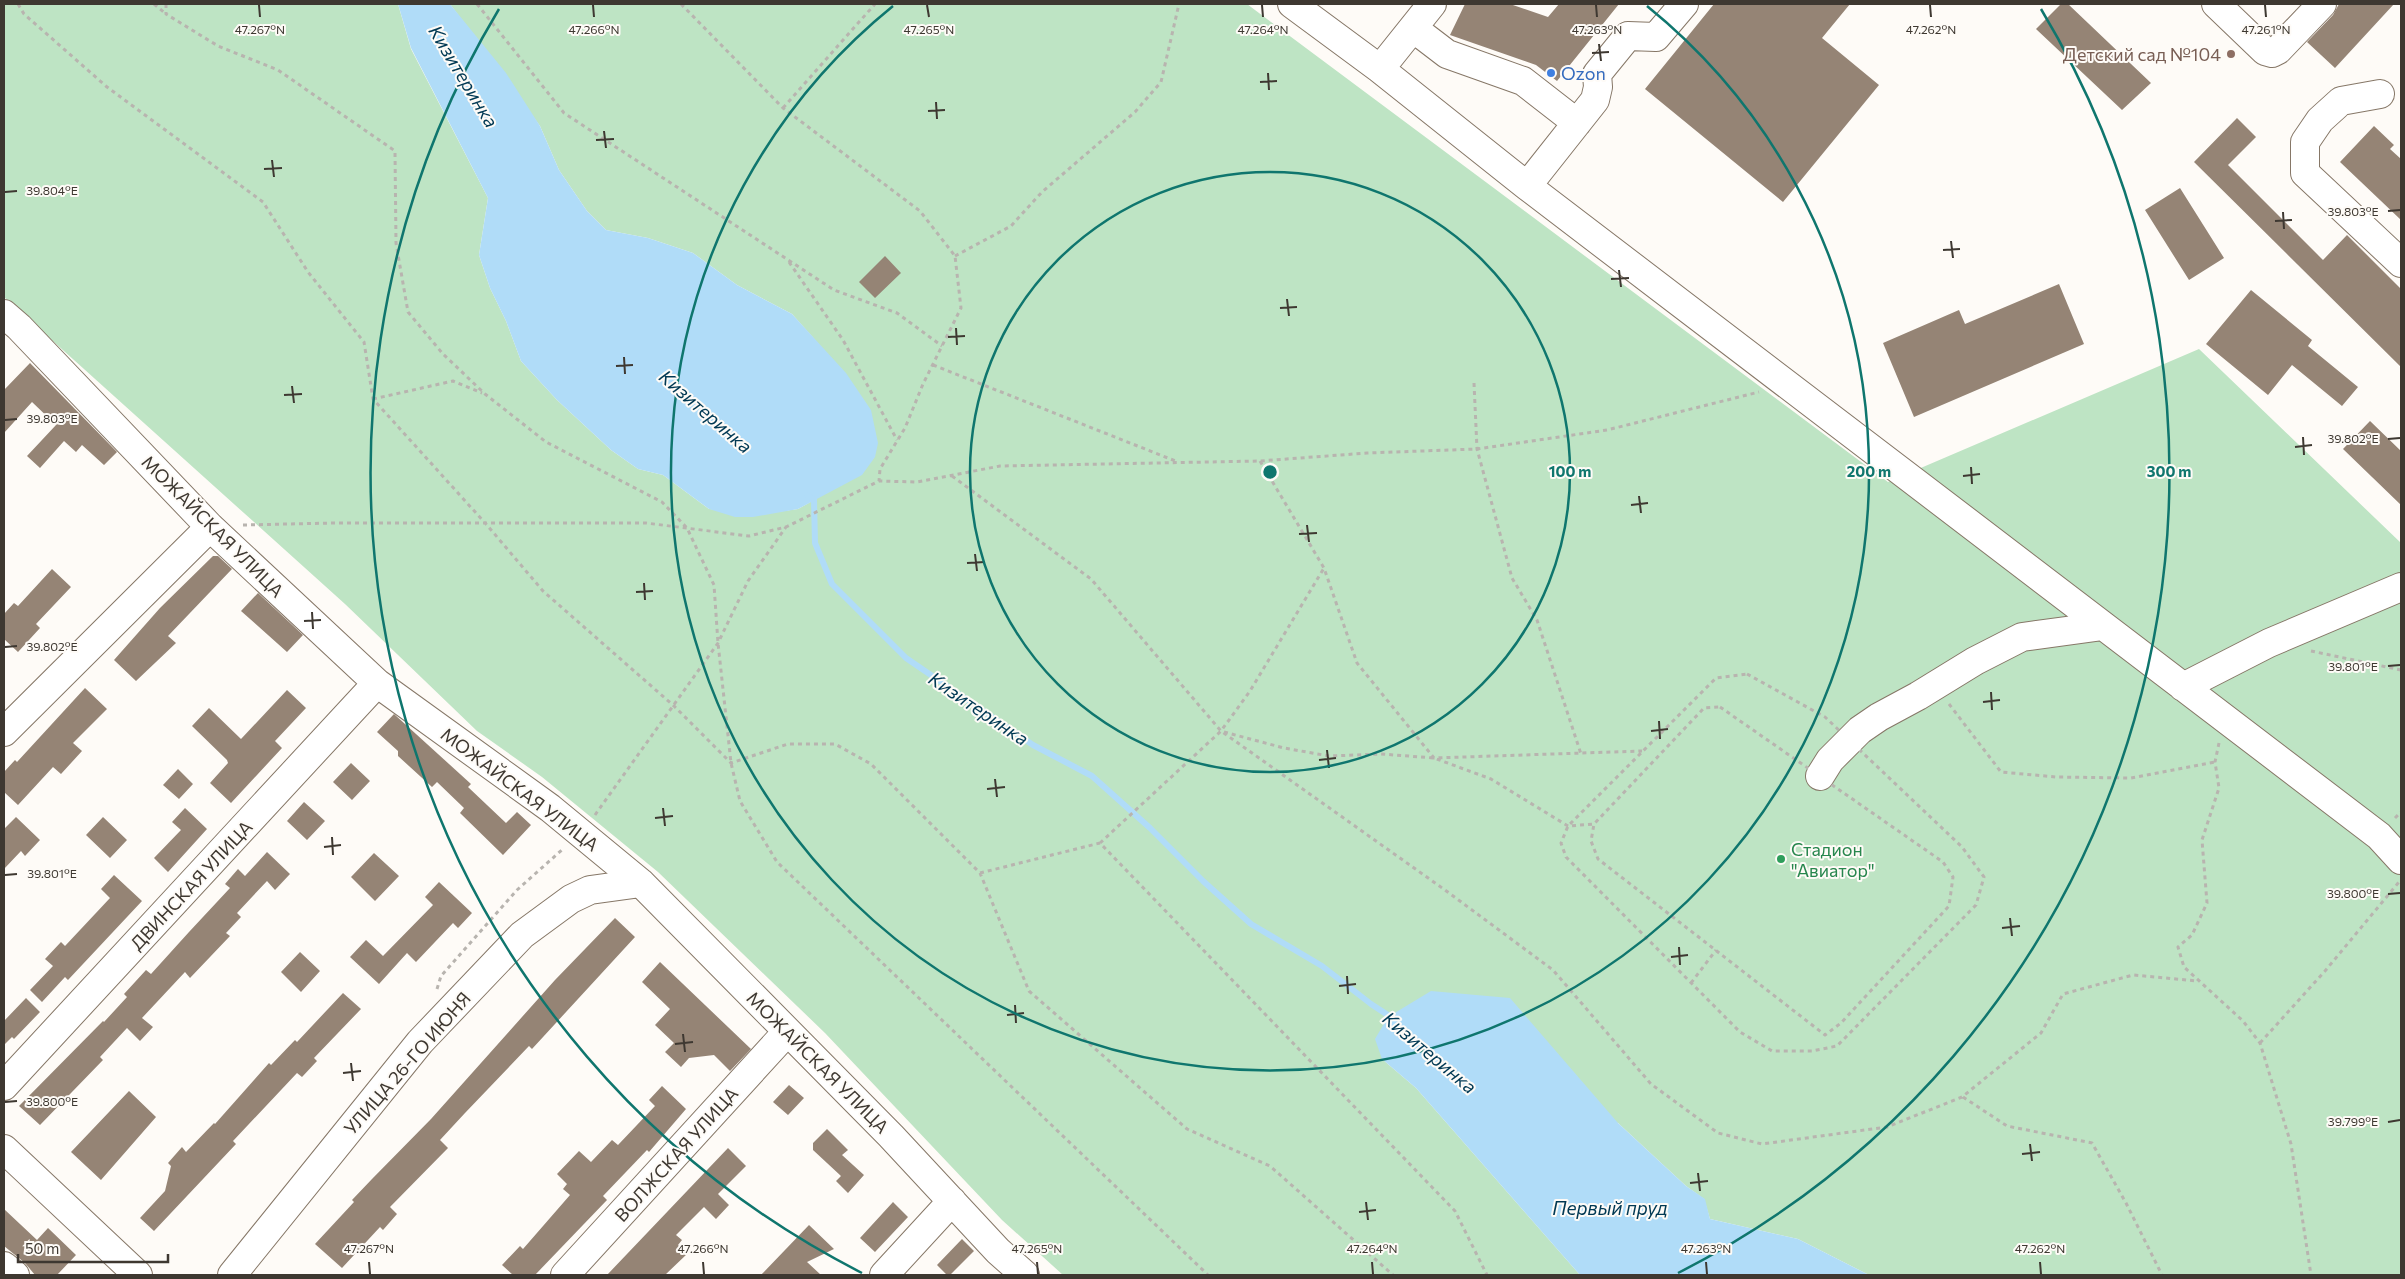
<svg xmlns="http://www.w3.org/2000/svg" width="2405" height="1279" font-family="Commissioner,sans-serif">
	<style>
		.green { fill: #bee4c4 }
		.water { fill: #b0dcf8 }
		.lines { fill: none; stroke-linecap: round; stroke-linejoin: round }
		.stream { stroke: #b0dcf8; stroke-width: 6 }
		.building { fill: #958475 }
		.minor-casing { stroke: #867767; stroke-width: 30 }
		.path { stroke: #b8b4af; stroke-width: 3; stroke-dasharray: 4 4; stroke-linecap: butt }
		.minor { stroke: #fff; stroke-width: 28 }
		.ticks { fill: none; stroke: #3e3831; stroke-width: 2 }
		.ring { fill: none; stroke: #0f766e; stroke-width: 2.5 }
		.education-dot { fill: #8d6e63; stroke: #fefbf7; stroke-width: 2 }
		.shop-dot { fill: #3f7fe0; stroke: #fefbf7; stroke-width: 2 }
		.leisure-dot { fill: #2e9e5b; stroke: #fefbf7; stroke-width: 2 }
		.labels { text-anchor: middle; dominant-baseline: central; stroke-width: 4; stroke-linejoin: round; paint-order: stroke }
		.education-label { font-size: 18px; fill: #785e54; stroke: #fefbf7; text-anchor: end }
		.shop-label { font-size: 18px; fill: #366cbe; stroke: #fefbf7; text-anchor: start }
		.street-label { font-size: 18px; fill: #3e3831; stroke: #fefbf7 }
		.leisure-label { font-size: 18px; fill: #27864d; stroke: #fefbf7; text-anchor: start }
		.water-label { font-size: 19px; font-style: italic; fill: #003954; stroke: #fefbf7 }
		.ticks-label { font-size: 12px; text-anchor: middle; fill: #3e3831; stroke: #fefbf7; stroke-width: 4; stroke-linejoin: round; paint-order: stroke }
		.centre { fill: #0f766e; stroke: #fefbf7; stroke-width: 2.5 }
		.ring-label { font-size: 15px; text-anchor: middle; font-weight: bold; fill: #0f766e; stroke: #fefbf7; stroke-width: 4; stroke-linejoin: round; paint-order: stroke }
	</style>
	<rect width="100%" height="100%" fill="#fefbf7"/>
	<!-- green -->
	<path class="green" d="M4 4H398L411 49 488 198 479 255 490 288 506 321 521 361 557 400 611 450 638 469 663 475 709 509 776 512 798 509 814 500 816 341 792 314 737 285 693 253 648 238 606 230 587 211 559 170 540 126 450 4H1247L1888 482 2199 349 2401 543V1275H1869L1798 1239 1710 1219 1704 1199 1686 1186 1618 1123 1382 1059 1416 1088 1580 1275H1063L1002 1220 825 1033 658 872 542 777 477 731 345 604 4 297Z"/>
	<!-- water -->
	<path class="water" d="M398 4H450L506 73 540 126 559 170 587 211 606 230 648 238 693 253 737 285 792 314 846 373 871 410 878 443 875 457 862 475 798 509 753 517H735L709 509 663 475 638 469 611 450 557 400 521 361 506 321 490 288 479 255 488 198 411 48Z
		M1431 991 1510 998 1618 1123 1686 1186 1705 1199 1710 1219 1798 1239 1869 1275H1580L1416 1088 1382 1059 1375 1039 1388 1017Z"/>
	<g class="lines">
		<!-- stream -->
		<path class="stream" d="M808 496 814 500 815 543 832 584 906 658 1033 745 1092 776 1150 828 1203 881 1251 924 1322 966 1371 1004 1397 1021"/>
	</g>
	<!-- building -->
	<path class="building" d="M1465 4H1510L1548 17 1559 4H1619L1557 81 1536 65 1450 35Z
		M1714 4H1850L1822 38 1879 85 1783 202 1645 89Z
		M2061 4H2068L2151 83 2122 110 2036 29Z
		M2339 4H2394L2335 68 2307 42 2333 15Z
		M2237 118 2256 137 2228 165 2323 260 2347 235 2401 289V367L2194 162Z
		M2374 126 2394 145 2390 149 2401 159V220L2340 162Z
		M2180 188 2224 258 2189 280 2145 210Z
		M885 256 901 273 875 298 859 282Z
		M2059 284 2084 344 1914 417 1883 343 1959 310 1965 324Z
		M2251 290 2312 340 2308 346 2358 387 2342 406 2292 365 2268 395 2206 344Z
		M30 363 117 452 104 465 82 445 76 452 64 441 40 468 27 456 56 425 32 402 4 433V390Z
		M2370 421 2401 451V505L2343 449Z
		M213 556H218L232 569 168 636 176 643 136 681 114 660 160 608Z
		M52 569 71 587 36 624 40 628 18 652 4 639V614L14 603 18 606Z
		M258 593 303 635 287 652 241 611Z
		M85 688 107 709 73 743 82 751 61 774 53 767 18 805 4 792V772L15 760 17 762Z
		M287 690 306 708 275 741 282 748 231 803 210 783 228 763 227 760 192 726 209 708 241 739Z
		M394 714 471 784 468 787 506 823 517 812 531 825 503 855 460 813 464 808 437 782 432 787 398 756V751L377 732Z
		M351 763 370 781 352 800 333 782Z
		M178 769 193 784 179 799 163 785Z
		M304 802 325 821 307 840 287 821Z
		M185 808 207 829 168 872 154 858 181 830 172 822Z
		M16 817 40 840 25 856 21 851 4 869V829Z
		M103 817 127 840 110 858 86 835Z
		M267 852 290 874 275 890 267 881 237 913 241 917 226 933 230 936 190 978 185 972 142 1018 153 1027 140 1041 127 1028 100 1057 103 1060 40 1125 19 1106 103 1021 104 1022 127 997 124 994 146 970 151 974 189 932 230 888 225 884 238 869 245 876Z
		M374 853 399 876 375 901 351 877Z
		M114 875 142 901 68 980 65 977 42 1002 30 990 53 966 45 959 61 942 65 946 110 898 101 889Z
		M439 882 472 913 458 928 453 923 416 962 407 953 379 984 350 957 366 940 383 956 433 905 425 897Z
		M615 918 635 937 532 1049 529 1046 465 1113 440 1140 448 1148 390 1207 397 1214 383 1230 380 1227 342 1268 315 1244 354 1202 352 1200 372 1179 431 1119 555 980Z
		M300 952 320 971 301 992 281 972Z
		M660 962 751 1049 730 1071 714 1055 689 1058 681 1067 665 1052 674 1043 655 1025 670 1009 642 982Z
		M343 993 361 1009 314 1058 317 1061 302 1077 297 1073 233 1141 236 1144 154 1231 140 1218 165 1191 171 1166 168 1163 182 1147 186 1152 214 1123 215 1124 269 1063 271 1065 295 1040 297 1042Z
		M26 998 40 1012 14 1039 12 1037 4 1045V1021Z
		M789 1085 804 1098 788 1115 773 1102Z
		M662 1086 686 1109 649 1152 647 1150 603 1196 607 1200 535 1275H513L502 1265 520 1246 523 1249 570 1195 563 1189 567 1184 557 1174 579 1151 591 1162 612 1140 618 1145 655 1106 649 1100Z
		M129 1091 156 1117 101 1180 71 1152Z
		M827 1129 848 1150 842 1155 864 1175 848 1193 836 1181 841 1176 813 1150V1143Z
		M728 1148 746 1166 718 1194 729 1205 716 1219 704 1207 676 1235 682 1240 678 1245 687 1254 665 1275H607Z
		M893 1202 908 1217 875 1252 860 1238Z
		M4 1209 37 1240 48 1228 76 1255 57 1275H35L25 1263 4 1246Z
		M809 1225 834 1249 807 1262 821 1275H761Z
		M962 1239 974 1251 950 1275H947L937 1265Z"/>
	<g class="lines">
		<defs>
			<path id="minor" d="M1292 4 1380 69 1527 186 2379 836 2401 860
				M2216 4 2265 51 2272 53 2278 50 2322 4
				M1413 28 1447 54 1523 81 1577 123
				M1380 69 1432 4
				M2380 94 2341 101 2320 120 2305 142V173L2401 263
				M1527 186 1595 100 1598 87 1597 74 1628 36 1656 37 1684 4
				M4 314 19 327 210 527 377 683 550 808 641 883 891 1136 998 1251 1025 1275
				M2183 687 2269 643 2401 587
				M4 732 210 527
				M1820 776 1830 760 1860 730 1879 717 1918 696 1975 661 2022 637 2103 626
				M4 1086 377 683
				M4 1149 138 1275
				M4 1266 15 1275
				M232 1275 420 1042 522 935 571 899 590 890 641 883
				M565 1275 787 1032
				M884 1275 952 1201"/>
		</defs>
		<!-- minor casing -->
		<use href="#minor" class="minor-casing"/>
		<!-- path -->
		<path class="path" d="M18 4 24 14 107 87 263 202 308 272 364 342 373 399 486 524 543 591 674 706 731 763 788 744H835L871 764 980 873 1029 991 1187 1129 1270 1166 1393 1275
			M154 4 166 14
			M166 4V14L218 46 278 70 395 151 396 243 408 312 443 354 485 394 546 442 662 502 687 528 714 585 718 643 731 763 740 801 777 862 1208 1275
			M477 4 564 113 834 290 897 313 942 346
			M681 4 783 108 920 211 955 256 961 308 923 384 905 428 880 469 879 481
			M783 108 875 4
			M955 256 1011 226 1042 192 1135 112 1161 82 1179 4
			M789 262 843 340 897 440
			M933 365 1178 462
			M1474 383 1477 449 1512 578 1537 620 1581 754
			M373 399 453 381 482 393
			M1260 461 1324 568 1357 663 1434 758 1642 751
			M952 476 1091 579 1221 731 1445 890 1553 970 1651 1084 1718 1133 1762 1144 1887 1127 1962 1097 2041 1033 2063 994 2133 975 2198 981
			M243 525 333 523H646L749 536 786 527 879 481 917 482 1000 466 1260 461 1367 453 1477 449 1607 430 1759 392
			M2311 651 2401 670
			M1747 674 1825 717 1962 847 1984 877 1976 905 1837 1046 1812 1051H1772L1740 1032 1566 857 1561 843 1568 826 1716 678Z
			M1949 704 2001 772 2056 777 2131 778 2215 762
			M1720 707 1943 862 1953 877 1949 906 1841 1023 1825 1035 1598 859 1591 841 1594 824 1704 708Z
			M1224 732 1284 748 1329 756 1381 754 1434 758 1491 779 1568 826 1594 824
			M2219 743 2215 762 2219 788 2202 840 2207 903 2192 935 2178 947 2184 967 2243 1021 2260 1043 2291 1144 2311 1275
			M595 815 718 643 748 581 786 527
			M2395 818 2401 812
			M1100 843 1221 731 1250 691 1324 568
			M980 873 1100 843 1455 1211 1487 1275
			M1691 983 1716 950
			M437 989 441 976 517 890 564 848
			M2260 1043 2325 971 2399 882
			M1963 1097 2007 1126 2092 1143 2126 1203 2162 1275"/>
		<!-- minor -->
		<use href="#minor" class="minor"/>
	</g>
	<!-- ticks -->
	<path class="ticks" d="M259 5 260 17M593 5 594 17M927 5 929 17M1262 5 1263 17M1596 5 1597 17M1930 5 1931 17M2265 5 2266 17M1599 44 1601 61M1592 53 1609 52M1268 73 1269 90M1260 82 1277 81M936 102 937 119M928 111 945 110M604 131 606 148M596 140 614 139M272 160 274 177M264 169 282 168M5 192 17 191M2388 211 2400 210M2283 212 2284 229M2275 221 2292 220M1951 241 1953 258M1943 250 1960 249M1619 270 1621 287M1611 279 1629 278M1287 299 1289 316M1280 308 1297 307M956 328 957 345M948 337 965 336M624 357 625 374M616 366 633 365M292 386 294 403M284 395 302 394M5 420 17 419M2303 437 2304 455M2388 439 2400 438M2295 447 2312 445M1971 467 1972 484M1963 476 1980 474M1639 496 1641 513M1631 505 1648 503M1307 525 1309 542M1299 534 1317 533M975 554 977 571M967 563 985 562M644 583 645 600M636 592 653 591M312 612 313 629M304 621 321 620M5 647 17 646M2388 666 2400 665M1991 692 1992 710M1983 702 2000 700M1659 721 1660 739M1651 731 1668 729M1327 750 1329 768M1319 760 1336 758M995 779 997 797M987 789 1005 787M663 808 665 826M655 818 673 816M332 837 333 855M324 847 341 845M5 875 17 874M2388 894 2400 893M2010 918 2012 936M2002 928 2020 926M1679 947 1680 965M1671 957 1688 955M1347 976 1348 994M1339 986 1356 984M1015 1005 1016 1023M1007 1015 1024 1013M683 1034 685 1052M675 1044 693 1042M351 1063 353 1081M343 1073 361 1071M5 1102 17 1101M2388 1122 2400 1120M2030 1144 2032 1161M2022 1154 2040 1152M1698 1173 1700 1191M1690 1183 1708 1181M1366 1202 1368 1220M1359 1212 1376 1210M369 1262 370 1274M703 1262 704 1274M1037 1262 1038 1274M1372 1262 1373 1274M1706 1262 1707 1274M2040 1262 2041 1274"/>
	<!-- distance rings -->
	<g class="ring">
		<circle cx="1270" cy="472" r="300"/>
		<path d="M1647 6A599 599 0 1 1 893 6"/>
		<path d="M862 1273A899 899 0 0 1 499 9M2041 9A899 899 0 0 1 1678 1273"/>
	</g>
	<!-- markers -->
	<circle class="education-dot" cx="2231" cy="54" r="5"/>
	<circle class="shop-dot" cx="1551" cy="73" r="5"/>
	<circle class="leisure-dot" cx="1781" cy="859" r="5"/>
	<g class="labels">
		<!-- education labels -->
		<g class="education-label">
			<text x="2221" y="54">Детский сад №104</text>
		</g>
		<!-- shop labels -->
		<g class="shop-label">
			<text x="1561" y="73">Ozon</text>
		</g>
		<!-- street labels -->
		<g class="street-label">
			<text transform="translate(213 526) rotate(45)">МОЖАЙСКАЯ УЛИЦА</text>
			<text transform="translate(520 789) rotate(37)">МОЖАЙСКАЯ УЛИЦА</text>
			<text transform="translate(191 885) rotate(-47)">ДВИНСКАЯ УЛИЦА</text>
			<text transform="translate(818 1062) rotate(45)">МОЖАЙСКАЯ УЛИЦА</text>
			<text transform="translate(407 1063) rotate(-49)">УЛИЦА 26-ГО ИЮНЯ</text>
			<text transform="translate(676 1154) rotate(-48)">ВОЛЖСКАЯ УЛИЦА</text>
		</g>
		<!-- leisure labels -->
		<g class="leisure-label">
			<text x="1791" y="849">Стадион<tspan x="1791" dy="21">"Авиатор"</tspan></text>
		</g>
		<!-- water labels -->
		<g class="water-label">
			<text transform="translate(464 76) rotate(59)">Кизитеринка</text>
			<text transform="translate(706 411) rotate(41)">Кизитеринка</text>
			<text transform="translate(979 708) rotate(34)">Кизитеринка</text>
			<text transform="translate(1430 1052) rotate(40)">Кизитеринка</text>
			<text x="1610" y="1207">Первый пруд</text>
		</g>
	</g>
	<g class="ticks-label">
		<text x="260" y="34">47.267°N</text>
		<text x="594" y="34">47.266°N</text>
		<text x="929" y="34">47.265°N</text>
		<text x="1263" y="34">47.264°N</text>
		<text x="1597" y="34">47.263°N</text>
		<text x="1931" y="34">47.262°N</text>
		<text x="2266" y="34">47.261°N</text>
		<text x="52" y="195">39.804°E</text>
		<text x="2353" y="216">39.803°E</text>
		<text x="52" y="423">39.803°E</text>
		<text x="2353" y="443">39.802°E</text>
		<text x="52" y="651">39.802°E</text>
		<text x="2353" y="671">39.801°E</text>
		<text x="52" y="878">39.801°E</text>
		<text x="2353" y="898">39.800°E</text>
		<text x="52" y="1106">39.800°E</text>
		<text x="2353" y="1126">39.799°E</text>
		<text x="369" y="1253">47.267°N</text>
		<text x="703" y="1253">47.266°N</text>
		<text x="1037" y="1253">47.265°N</text>
		<text x="1372" y="1253">47.264°N</text>
		<text x="1706" y="1253">47.263°N</text>
		<text x="2040" y="1253">47.262°N</text>
	</g>
	<circle cx="1270" cy="472" r="8" class="centre"/>
	<g class="ring-label">
		<text x="1570" y="477">100 m</text>
		<text x="1869" y="477">200 m</text>
		<text x="2169" y="477">300 m</text>
	</g>
	<!-- border -->
	<rect width="2405" height="1279" fill="none" stroke="#3e3831" stroke-width="10"/>
	<!-- scale -->
	<path d="M18 1254v8h150v-8" fill="none" stroke="#3e3831" stroke-width="2.5"/>
	<text x="25" y="1254" font-size="15" fill="#3e3831" stroke="#fefbf7" stroke-width="4" paint-order="stroke">50 m</text>
</svg>
